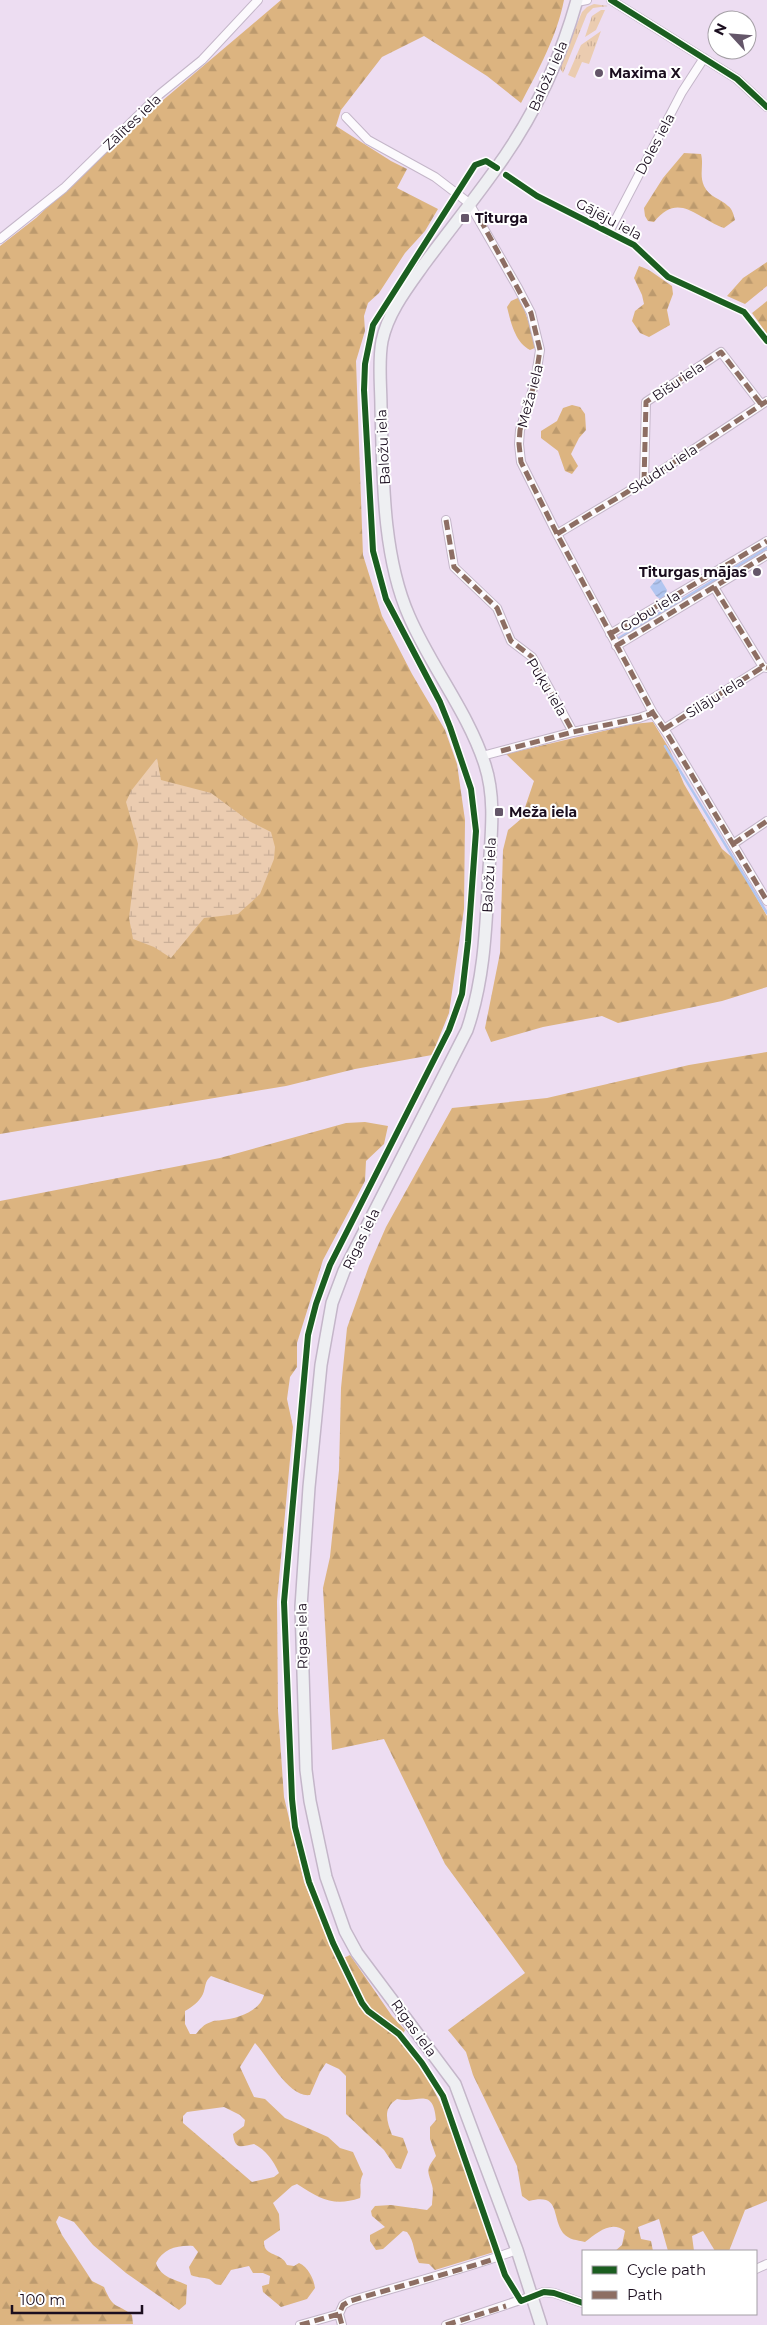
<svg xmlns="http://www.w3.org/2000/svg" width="767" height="2325" font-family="Montserrat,sans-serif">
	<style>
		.grass { fill: url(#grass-tufts) }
		.forest { fill: url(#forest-firs); fill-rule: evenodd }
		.wetland { fill: url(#wetland-marsh) }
		.water { fill: url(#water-waves) }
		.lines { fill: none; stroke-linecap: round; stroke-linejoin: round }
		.stream { stroke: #b2c6f0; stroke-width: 2.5 }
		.street-casing { stroke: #c4b6c9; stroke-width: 10 }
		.secondary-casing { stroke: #c4b6c9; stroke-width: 14 }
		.street { stroke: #fcfafd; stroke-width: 8 }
		.secondary { stroke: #eeeff2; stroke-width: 11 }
		.quiet { stroke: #8d6e63; stroke-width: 5; stroke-dasharray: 10 5; stroke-linecap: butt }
		.cycleway-casing { stroke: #fff; stroke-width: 9 }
		.cycleway { stroke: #1b5e20; stroke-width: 6 }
		.poi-dot { fill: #645669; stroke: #fff; stroke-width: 2 }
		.labels { text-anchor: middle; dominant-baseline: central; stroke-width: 4; stroke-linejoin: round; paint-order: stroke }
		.poi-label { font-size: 14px; font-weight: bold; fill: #1b0e1f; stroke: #fff; text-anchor: start }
		.street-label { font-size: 14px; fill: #1b0e1f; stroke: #fff }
	</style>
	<defs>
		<pattern id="grass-tufts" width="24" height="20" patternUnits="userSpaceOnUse" patternTransform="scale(1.25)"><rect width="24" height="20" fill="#ebccb0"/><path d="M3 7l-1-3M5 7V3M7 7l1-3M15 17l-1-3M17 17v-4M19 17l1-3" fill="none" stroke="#c9ae97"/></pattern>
		<pattern id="forest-firs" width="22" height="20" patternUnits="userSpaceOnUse" patternTransform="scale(1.25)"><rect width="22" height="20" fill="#dcb480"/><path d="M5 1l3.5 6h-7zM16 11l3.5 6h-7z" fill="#bc9a6e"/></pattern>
		<pattern id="wetland-marsh" width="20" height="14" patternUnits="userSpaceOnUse" patternTransform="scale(1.25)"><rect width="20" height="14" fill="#ebccb0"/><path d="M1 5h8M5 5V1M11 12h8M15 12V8" fill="none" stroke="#c9ae97"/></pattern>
		<pattern id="water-waves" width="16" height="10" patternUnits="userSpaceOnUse" patternTransform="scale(1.25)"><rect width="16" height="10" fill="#b2c6f0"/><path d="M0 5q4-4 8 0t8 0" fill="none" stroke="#98a9cd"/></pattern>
	</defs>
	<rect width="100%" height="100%" fill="#edddf2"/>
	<!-- grass -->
	<path class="grass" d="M594 4 608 6 593 8 587 14 563 73 559 67 582 12 587 7Z
		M601 10H605L596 30 585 37 592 16Z
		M601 31 589 64 582 62 575 78 568 75 581 45Z"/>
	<!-- forest -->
	<path class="forest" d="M281 0H564C557 36 538 71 521 103L487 76 424 36 382 57 341 110 336 126 391 161 407 169 397 188 438 209 425 231 405 253 379 293 368 303 364 316 365 331 356 361 363 555 382 616 412 674 445 730 457 764 465 820 464 909 449 1013 432 1055 355 1069 286 1086 0 1134V246L36 218 136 123Z
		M684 153 701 154C704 165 699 175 704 186 710 198 720 198 728 206 732 208 734 216 735 220L724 228C696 218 679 191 654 222L648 221 645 216 644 208 663 178Z
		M767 262V286L745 304 727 296 743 278Z
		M639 266C652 270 661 279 672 286L673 294 667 310 670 325 649 337 640 333 632 321 635 311 644 304 642 295 634 278Z
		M520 297 537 347 530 350C515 342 511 323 507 307L511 301Z
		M767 301V334L752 313Z
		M572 405 580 407 585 414 586 430 579 438 571 454 578 466 572 474 565 471 558 451 541 438V431L557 421 563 408Z
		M653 722 670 750 684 784 722 849 734 859 767 916V987L722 1001 618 1023 602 1016 543 1027 491 1042 485 1028 500 953 503 850 508 830 521 819 534 781 506 754 633 724Z
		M767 1052V2201L745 2210 729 2251H715L703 2231 692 2236 694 2251H668L659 2219 638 2227 641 2239 651 2241 653 2251H615L622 2245 625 2231C611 2220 597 2233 585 2242 577 2240 569 2240 563 2233 551 2216 561 2193 529 2201L522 2196 517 2166 473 2075 466 2052 448 2030 525 1973 445 1864 384 1739 332 1750 323 1588 330 1557 339 1470 341 1388 347 1328 369 1266 386 1227 452 1108 547 1098 689 1065Z
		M365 1122 388 1126 384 1144 366 1161 365 1181 323 1260 297 1343V1367L290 1377 287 1399 293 1427 277 1601 278 1711 284 1797 304 1882 337 1961 350 1955 392 2016 405 2030 400 2040C451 2099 469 2180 494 2252L435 2270 429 2264 419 2263C413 2252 415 2242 407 2232L403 2231 383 2249 376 2250 370 2241V2235L385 2227 372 2216 371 2211 375 2206 391 2205 427 2210 432 2205C432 2199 434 2191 432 2185 427 2169 426 2170 436 2156L430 2139V2127L436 2120C433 2086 418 2104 397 2099 382 2109 387 2121 392 2135L403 2138 408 2152 401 2169 396 2168 384 2150 346 2114V2076L339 2069 326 2063 320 2072 310 2095C289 2098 268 2057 255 2043L240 2067 254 2097 265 2099 285 2118 328 2137 340 2148 353 2152 363 2174C358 2185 362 2187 360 2198 334 2207 320 2199 297 2184L292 2186 273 2203 279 2214 280 2230 264 2241C263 2257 282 2252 287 2265L294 2266 299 2263C308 2267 314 2279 315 2288L307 2299 281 2307 263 2292 262 2286 269 2284 270 2276 263 2273H253L249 2266 231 2270 221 2285C214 2285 214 2282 209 2279 203 2277 197 2278 191 2275L189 2267 198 2252 193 2246C177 2245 163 2249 156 2263 161 2278 175 2279 187 2285L186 2304 179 2310 126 2273 93 2245 74 2222 59 2216 56 2222 62 2235 92 2281 104 2287C114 2311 116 2302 132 2315L133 2324 0 2325V1201L220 1158 346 1123ZM211 1976 264 1995C260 2011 237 2019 222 2020 218 2021 214 2020 211 2022 204 2024 200 2029 196 2034H190L185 2024V2011C192 2007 200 2001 203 1994 206 1987 204 1982 211 1976ZM224 2107 240 2115 245 2120 244 2126 233 2134C235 2151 242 2146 254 2144 266 2150 273 2160 279 2173L274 2177 252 2182 183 2123V2116L187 2112Z"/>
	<!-- wetland -->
	<path class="wetland" d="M157 758 161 780 211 793 249 821 271 832 275 847 274 859 260 894 238 914 204 918 171 958 154 947 133 939 129 918 138 844 126 802 131 791Z"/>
	<!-- water -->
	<path class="water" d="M657 579 661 580 667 590 665 596 660 599 656 596 650 587Z"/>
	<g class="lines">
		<!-- stream -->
		<path class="stream" d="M619 638 767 548
			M665 746 767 913"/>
		<defs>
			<path id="street" d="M611 0 737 79 767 107
				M577 2 587 0
				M346 117 368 140 435 177 469 203 518 288 531 313 540 350 535 382 520 430 519 444 521 462 557 534 653 713 668 735 767 901
				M609 232 682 92 704 58
				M0 239 64 188 160 94 202 60 258 0
				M644 482 646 402 721 352 761 404
				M446 520 454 567 497 608 511 641 532 657 573 732
				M557 534 644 482 767 401
				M714 587 763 667
				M610 634 767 541
				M616 646 767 555
				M664 729 763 667 767 668
				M482 756 573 732 639 718 653 713
				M733 844 767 821
				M756 2269 767 2264
				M339 2314 342 2325
				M300 2325 339 2314 343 2305 350 2301C406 2284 462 2270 517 2250
				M446 2325 544 2292 554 2293 583 2303"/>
			<path id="secondary" d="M541 2325 517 2250 455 2084 357 1953 345 1931 326 1877 310 1801 306 1770 301 1607 309 1487 321 1365 332 1303 344 1271 467 1030C485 978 486 924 489 870 491 836 496 799 485 765 468 712 431 667 409 616 382 555 383 474 381 408 381 386 378 362 382 341 388 312 408 287 425 263 448 232 473 201 495 170 533 118 560 61 577 0"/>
		</defs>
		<!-- street casing -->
		<use href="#street" class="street-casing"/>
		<!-- secondary casing -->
		<use href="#secondary" class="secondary-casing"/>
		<!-- street -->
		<use href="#street" class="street"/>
		<!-- secondary -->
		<use href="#secondary" class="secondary"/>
		<!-- quiet -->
		<path class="quiet" d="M480 219 531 313 540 350 535 382 520 430 519 444 521 462 557 534 653 713 668 735 767 901
			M644 482 646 402 721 352 761 404
			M446 520 454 567 497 608 511 641 532 657 573 732
			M557 534 644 482 767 401
			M714 587 763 667
			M610 634 767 541
			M616 646 767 555
			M664 729 763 667 767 668
			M501 751 573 732 639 718 653 713
			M733 844 767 821
			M339 2314 342 2325
			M300 2325 339 2314 343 2305 350 2301C399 2286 448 2274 497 2258
			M446 2325 506 2306"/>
		<defs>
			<path id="cycleway" d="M611 0 737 79 767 107
				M497 168 486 161 475 165 373 325 365 364 364 390 373 551 386 599 440 702 450 727 471 789 476 831 468 942 462 994 449 1030 330 1265 316 1304 308 1335 284 1602 292 1799 295 1827 309 1882 333 1943 362 2003 368 2011 399 2034 422 2063 443 2096 505 2275 521 2301 544 2292 554 2293 583 2303
				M506 175 537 196 634 245 668 277 744 312 767 341"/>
		</defs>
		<!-- cycleway casing -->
		<use href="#cycleway" class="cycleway-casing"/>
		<!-- cycleway -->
		<use href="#cycleway" class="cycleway"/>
	</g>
	<!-- markers -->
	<g class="poi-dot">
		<circle cx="599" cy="73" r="5"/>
		<rect x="460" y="213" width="10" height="10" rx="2.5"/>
		<circle cx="757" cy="572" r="5"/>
		<rect x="494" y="807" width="10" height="10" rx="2.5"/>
	</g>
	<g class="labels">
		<!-- poi labels -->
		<g class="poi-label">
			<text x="609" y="73">Maxima X</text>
			<text x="475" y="218">Titurga</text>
			<text x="747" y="572" text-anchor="end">Titurgas mājas</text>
			<text x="509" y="812">Meža iela</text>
		</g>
		<!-- street labels -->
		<g class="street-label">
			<text transform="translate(548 76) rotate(-66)">Baložu iela</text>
			<text transform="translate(132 122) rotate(-44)">Zālītes iela</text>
			<text transform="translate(655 144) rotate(-62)">Doles iela</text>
			<text transform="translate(609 219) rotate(28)">Gājēju iela</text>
			<text transform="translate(678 381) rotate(-34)">Bišu iela</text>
			<text transform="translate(530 396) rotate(-75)">Meža iela</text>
			<text transform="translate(383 447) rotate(-93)">Baložu iela</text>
			<text transform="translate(663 469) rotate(-33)">Skudru iela</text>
			<text transform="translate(650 611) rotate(-31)">Gobu iela</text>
			<text transform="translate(547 687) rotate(59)">Puķu iela</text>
			<text transform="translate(715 697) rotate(-32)">Silāju iela</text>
			<text transform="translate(489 875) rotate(-87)">Baložu iela</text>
			<text transform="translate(361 1239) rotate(-64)">Rīgas iela</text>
			<text transform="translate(302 1636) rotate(-91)">Rīgas iela</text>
			<text transform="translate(414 2028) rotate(54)">Rīgas iela</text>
		</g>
	</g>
	<!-- legend -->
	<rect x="582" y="2250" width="175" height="65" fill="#ffffff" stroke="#a49fa5"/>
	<rect x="592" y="2266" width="25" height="8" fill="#1b5e20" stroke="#a49fa5"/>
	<text x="627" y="2275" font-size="15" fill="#1b0e1f">Cycle path</text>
	<rect x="592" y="2291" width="25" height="8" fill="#8d6e63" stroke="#a49fa5"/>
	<text x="627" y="2300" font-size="15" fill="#1b0e1f">Path</text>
	<!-- north arrow -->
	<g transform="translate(732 35) rotate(296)"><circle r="24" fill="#ffffff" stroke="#a49fa5"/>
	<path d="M0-4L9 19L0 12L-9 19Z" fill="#645669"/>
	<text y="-8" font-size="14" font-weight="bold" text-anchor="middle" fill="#1b0e1f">N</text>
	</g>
	<!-- scale -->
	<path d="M12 2305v8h130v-8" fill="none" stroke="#1b0e1f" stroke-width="2.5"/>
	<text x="20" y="2305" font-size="15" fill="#1b0e1f" stroke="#ffffff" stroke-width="4" paint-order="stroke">100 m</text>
</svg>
